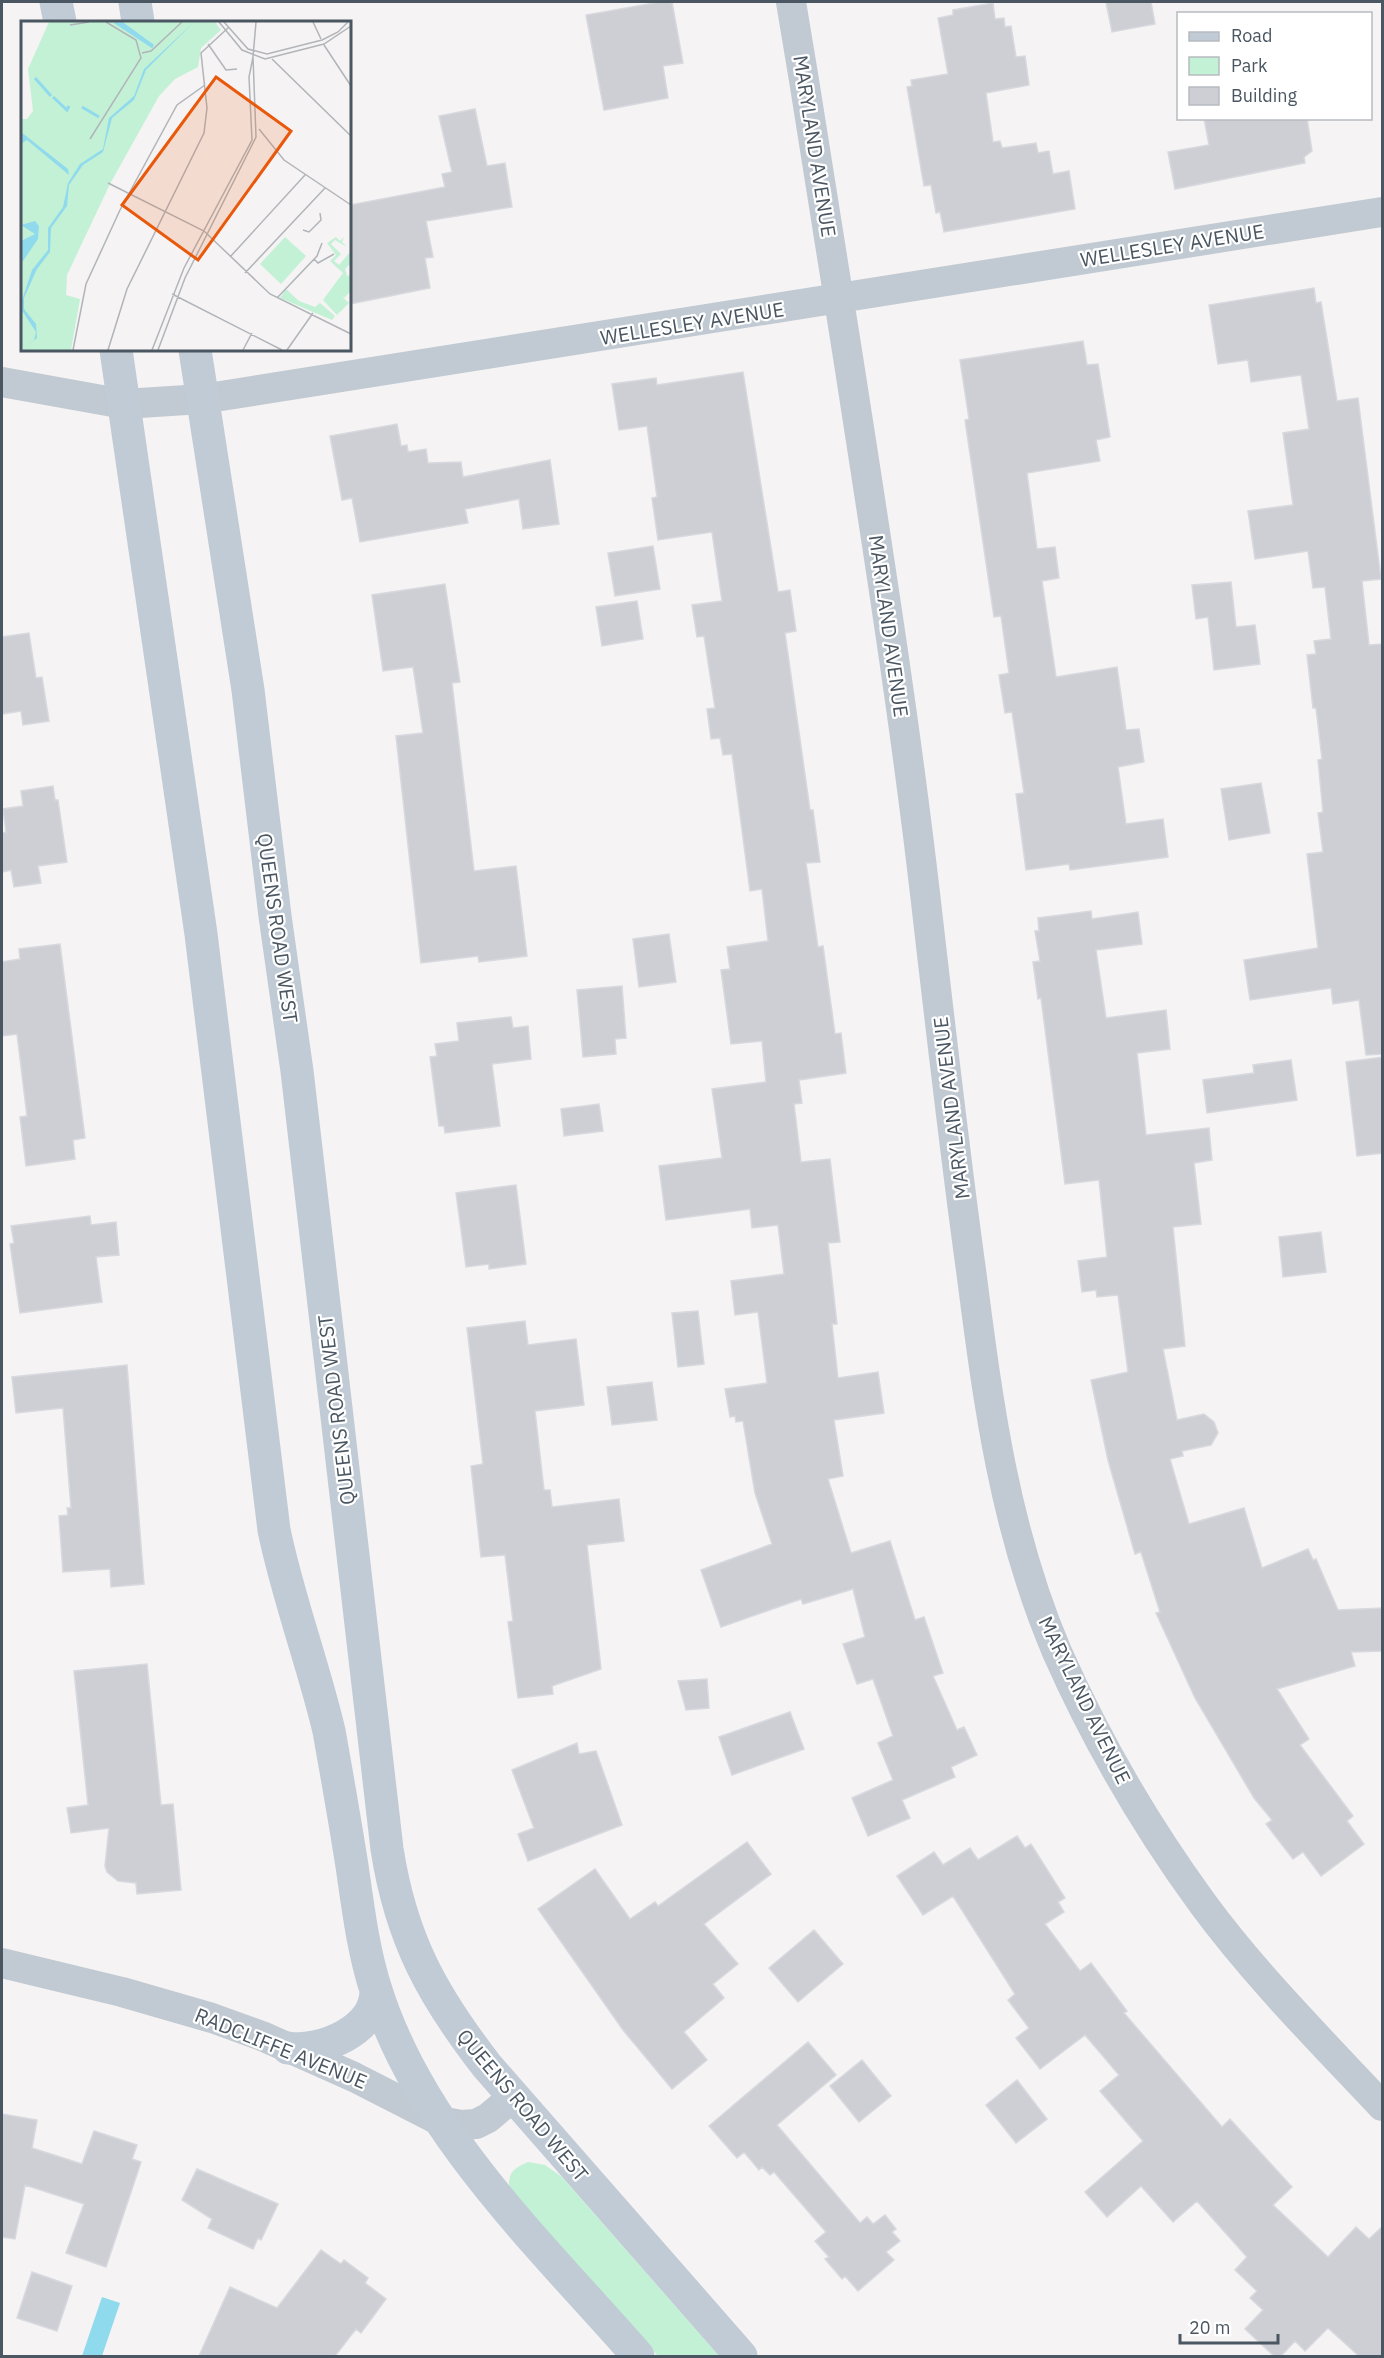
<svg xmlns="http://www.w3.org/2000/svg" width="1384" height="2358" font-family="'IBM Plex Sans',sans-serif">
	<style>
		.green { fill: #c3f1d5 }
		.water { fill: #90daee }
		.building { fill: #cdcfd5; stroke: #d7d9de; stroke-width: 1.5 }
		.lines { fill: none; stroke-linecap: round; stroke-linejoin: round }
		.street { stroke: #c1cad2; stroke-width: 30 }
		.secondary { stroke: #c1cbd6; stroke-width: 33 }
		.labels { text-anchor: middle; dominant-baseline: central; stroke-width: 4.5; stroke-linejoin: round; paint-order: stroke }
		.street-label { font-size: 20px; fill: #4a5661; stroke: #fff }
		.inset-river { fill: none; stroke: #90daee; stroke-width: 3 }
		.inset-road { fill: none; stroke: #b1b4b9; stroke-width: 1.5 }
		.view { fill: #e8590c; fill-opacity: 0.15; stroke: #e8590c; stroke-width: 3 }
		.inset-edge { fill: none; stroke: #4a5661; stroke-width: 3 }
	</style>
	<rect width="100%" height="100%" fill="#f5f3f3"/>
	<!-- green -->
	<path class="green" d="M528 2162 545 2165 562 2177 719 2356H658L509 2188C508 2172 514 2168 528 2162Z"/>
	<!-- water -->
	<path class="water" d="M102 2297 120 2303 102 2356H82Z"/>
	<!-- building -->
	<path class="building" d="M660 2H672L683 63 663 66 668 98 604 110 586 15Z
		M1106 2H1151L1155 24 1112 32Z
		M993 3 995 19 1004 18 1005 27 1011 26 1016 57 1025 56 1029 85 986 93 993 142 1000 141 1002 148 1036 143 1038 153 1049 151 1053 174 1069 171 1075 209 944 232 940 212 936 213 931 185 924 186 907 87 912 86 911 80 948 74 938 18 953 15V10Z
		M475 109 487 166 505 163 512 207 426 221 433 257 425 258 430 288 350 304V205L445 187 442 174 452 172 439 116Z
		M1204 118H1307L1312 151 1304 157 1305 163 1175 189 1168 152 1209 145Z
		M1314 288 1316 303 1321 302 1337 401 1358 398 1381 579 1362 581 1369 645 1383 644V1054L1366 1055 1359 1000 1333 1004 1331 988 1250 1000 1244 960 1318 948 1307 854 1323 852 1318 813 1323 812 1318 760 1322 759 1316 708H1313L1307 655 1316 654 1314 641 1331 639 1325 587 1313 588 1308 551 1255 559 1248 511 1293 505 1283 433 1309 429 1301 375 1251 382 1248 360 1218 364 1209 305Z
		M1083 341 1087 365 1098 364 1110 437 1096 440 1100 461 1027 473 1037 549 1055 547 1059 578 1042 581 1056 677 1117 667 1126 730 1139 729 1144 762 1118 767 1126 824 1163 819 1168 857 1070 870 1069 864 1026 870 1016 794 1024 793 1012 712 1005 713 999 675 1009 673 1001 616 994 617 965 420 969 419 960 360Z
		M743 372 778 592 790 590 796 631 785 633 810 810H813L820 862 806 863 818 947 823 946 835 1034 841 1033 846 1073 799 1080 802 1103 794 1104 801 1162 830 1159 840 1242 828 1243 837 1324H832L838 1378 878 1372 884 1413 834 1420 843 1476 828 1479 851 1553 890 1541 915 1620 924 1617 943 1673 933 1676 957 1730 964 1727 977 1755 951 1767 955 1777 902 1800 910 1818 868 1836 852 1798 893 1780 878 1743 893 1736 873 1679 857 1684 843 1644 865 1637 853 1589 803 1604 801 1599 721 1627 701 1570 772 1544 755 1493 743 1421 736 1422 735 1416 730 1417 725 1389 767 1383 758 1312 735 1315 731 1281 784 1274 778 1225 752 1228 750 1209 666 1220 659 1166 722 1158 712 1089 766 1082 762 1041 731 1044 721 970 730 969 727 947 768 941 762 889 750 891 732 754 723 755 720 738 711 739 707 709 715 708 704 636 697 637 692 605 722 601 712 532 658 540 652 498 657 497 647 426 619 430 612 384 656 378 657 385Z
		M397 424 401 446 407 445 408 452 426 449 428 463 461 462 463 477 550 460 559 524 523 529 519 499 465 509 468 523 360 542 352 498 342 500 330 436Z
		M653 546 660 589 615 596 608 553Z
		M1231 582 1236 627 1255 625 1260 664 1214 670 1208 617 1196 619 1192 585Z
		M445 584 460 682 452 683 474 871 516 866 527 956 479 962 478 956 421 963 396 736 423 733 413 667 383 671 372 595Z
		M637 601 643 639 602 646 596 607Z
		M29 633 36 678 42 677 49 721 23 725 21 711 2 714V637Z
		M1261 783 1270 833 1229 840 1221 789Z
		M53 786 55 800H58L67 862 38 866 41 883 14 887 11 870 2 872V833L6 832 3 809 23 806 21 791Z
		M1091 911 1092 919 1138 912 1142 944 1096 950 1106 1018 1166 1010 1170 1049 1137 1053 1146 1135 1209 1128 1212 1160 1194 1163 1201 1224 1173 1227 1185 1346 1163 1349 1177 1420 1204 1414 1214 1422 1218 1433 1211 1445 1182 1451 1183 1456 1170 1459 1189 1524 1244 1508 1262 1568 1308 1549 1313 1560 1316 1559 1338 1610 1383 1608V1651L1351 1652 1355 1666 1277 1689 1309 1739 1300 1745 1353 1816 1347 1821 1364 1844 1321 1876 1303 1852 1293 1859 1266 1824 1272 1820 1254 1798 1195 1698 1156 1613 1160 1612 1141 1552 1135 1554 1108 1460 1091 1380 1128 1372 1118 1295 1097 1297 1096 1290 1082 1292 1078 1261 1107 1257 1099 1180 1065 1184 1041 998 1038 999 1033 962 1040 961 1035 931H1039L1038 918Z
		M669 934 676 982 639 987 633 939Z
		M60 944 85 1138 73 1140 75 1159 26 1166 20 1117 27 1116 17 1034 2 1036V962L20 959 19 949Z
		M622 986 626 1038 615 1039 616 1054 583 1057 577 990Z
		M511 1017 513 1028 528 1026 531 1059 492 1064 500 1126 445 1133 444 1126H439L430 1057 437 1056 435 1044 459 1041 457 1023Z
		M1383 1057V1153L1357 1156 1346 1062Z
		M1291 1060 1297 1100 1207 1113 1203 1080 1254 1073 1253 1065Z
		M599 1104 603 1131 564 1136 561 1109Z
		M516 1185 526 1264 489 1269V1264L466 1267 456 1193Z
		M90 1216 91 1225 116 1222 119 1255 96 1257 102 1302 20 1313 10 1244 14 1243 11 1226Z
		M1321 1232 1326 1272 1283 1277 1279 1237Z
		M698 1311 704 1364 678 1367 672 1313Z
		M525 1321 528 1345 576 1339 584 1405 535 1411 544 1490H550L552 1507 619 1499 624 1541 587 1545 601 1669 552 1686 553 1694 518 1698 508 1622 513 1621 505 1555 481 1557 471 1466 483 1464 467 1328Z
		M127 1365 144 1584 111 1587 110 1569 63 1572 59 1516 68 1515 67 1508H71L63 1408 16 1413 12 1377Z
		M652 1382 657 1420 612 1425 607 1387Z
		M147 1664 161 1805 173 1804 181 1890 137 1894 136 1883 118 1881 107 1872 105 1866 109 1828 71 1833 67 1808 88 1805 74 1671Z
		M707 1679 709 1708 686 1710 678 1681Z
		M790 1712 804 1749 732 1775 719 1737Z
		M577 1743 579 1754 596 1751 622 1825 528 1861 518 1834 534 1828 512 1770Z
		M1017 1836 1025 1848 1031 1844 1065 1898 1058 1902 1064 1912 1045 1924 1080 1971 1091 1963 1127 2011 1124 2013 1222 2127 1230 2119 1292 2187 1273 2205 1328 2257 1356 2227 1369 2239 1383 2226V2356H1359L1328 2328 1305 2351 1295 2341 1281 2356H1274L1245 2329 1263 2310 1250 2298 1257 2291 1235 2270 1247 2257 1197 2201 1173 2222 1141 2186 1107 2217 1085 2192 1143 2141 1100 2091 1119 2075 1085 2035 1040 2069 1016 2038 1029 2028 1008 2000 1015 1994 953 1896 923 1915 897 1876 934 1852 943 1865 970 1848 978 1860Z
		M747 1842 771 1874 704 1924 738 1964 713 1984 724 1998 684 2032 707 2060 672 2089 623 2030 538 1909 595 1869 630 1919 655 1902 658 1906Z
		M814 1930 843 1964 798 2002 769 1968Z
		M808 2042 836 2075 777 2125 860 2223 867 2217 873 2224 885 2215 896 2229 892 2232 900 2241 886 2252 894 2260 858 2291 845 2276 842 2279 825 2259 829 2257 815 2241 826 2232 774 2172 770 2175 762 2167 759 2170 744 2152 737 2158 709 2126Z
		M862 2060 891 2096 859 2122 830 2086Z
		M1017 2080 1047 2119 1016 2143 986 2105Z
		M2 2114 37 2120 32 2148 82 2164 94 2131 137 2145 132 2159 141 2162 106 2267 66 2253 84 2204 25 2185 15 2239 2 2237Z
		M197 2169 278 2204 261 2240 258 2238 253 2249 208 2228 212 2219 182 2200Z
		M321 2250 341 2264 344 2260 368 2278 365 2283 386 2299 361 2333 356 2329 335 2356H199L230 2287 277 2308Z
		M32 2272 72 2286 57 2331 17 2318Z"/>
	<g class="lines">
		<!-- street -->
		<path class="street" d="M791 2C811 120 829 238 848 357 876 538 905 719 926 902 940 1024 954 1147 971 1270 988 1402 1004 1528 1057 1652 1096 1740 1146 1826 1203 1904 1256 1976 1321 2041 1382 2106
			M2 382 124 404 202 399 1382 212
			M2 1963 122 1992 212 2018 262 2036 354 2077 440 2121 461 2125 476 2124 488 2118 513 2097"/>
		<!-- secondary -->
		<path class="secondary" d="M56 2 60 22
			M135 2 138 22
			M116 350 201 934 274 1530C288 1598 313 1663 329 1731 337 1776 345 1821 352 1866 358 1907 363 1950 376 1990 421 2133 542 2246 638 2356
			M195 350 248 690 275 916 297 1071 387 1849C401 1939 432 1995 487 2066L741 2356
			M288 2048C321 2053 377 2030 376 1990"/>
	</g>
	<g class="labels">
		<!-- street labels -->
		<g class="street-label">
			<text transform="translate(815 146) rotate(81)">MARYLAND AVENUE</text>
			<text transform="translate(1172 245) rotate(-9)">WELLESLEY AVENUE</text>
			<text transform="translate(692 323) rotate(-9)">WELLESLEY AVENUE</text>
			<text transform="translate(889 626) rotate(82)">MARYLAND AVENUE</text>
			<text transform="translate(278 928) rotate(82)">QUEENS ROAD WEST</text>
			<text transform="translate(951 1108) rotate(-97)">MARYLAND AVENUE</text>
			<text transform="translate(336 1410) rotate(-97)">QUEENS ROAD WEST</text>
			<text transform="translate(1085 1700) rotate(64)">MARYLAND AVENUE</text>
			<text transform="translate(281 2048) rotate(22)">RADCLIFFE AVENUE</text>
			<text transform="translate(523 2105) rotate(50)">QUEENS ROAD WEST</text>
		</g>
	</g>
	<!-- overview -->
	<g transform="translate(21 21)">
		<rect width="330" height="330" fill="#f5f3f3"/>
		<path d="M28 1H194L200 9 180 27 177 46 154 58 138 75 89 163 46 254 45 274 59 278 50 329H0V98H6L12 90 7 48ZM264 216 285 235 260 263 239 243ZM315 216 319 220 323 216 321 221 326 226 314 219 310 223 320 233 313 240 318 244 330 230 329 243 324 248 326 255 330 254V270L323 277 320 275 328 282 316 294 302 279 322 252 309 240 315 234 306 222ZM265 268 278 280 294 286 299 282 314 295 311 299 259 277Z" fill="#c3f1d5"/>
		<path d="M173 1 125 49 113 79 91 97 82 131 62 144 48 164 46 185 30 207 29 231 16 248 3 277V288L15 303 16 317 0 329 13 319 15 311 0 288 1 279 11 249 27 229V207L42 186 47 162 59 143 82 128 88 97 113 75 123 48ZM0 111 47 148 48 154 6 119 0 123ZM14 200 18 205 17 218 0 243V220L14 213 0 204Z" fill="#90daee"/>
		<path class="inset-river" d="M94 1 132 26M99 1 132 25M14 57 30 75M32 76 46 89 48 85M61 86 78 96"/>
		<path class="inset-road" d="M198 1 221 29 244 38 303 23 330 5M203 1 227 28 246 33 301 19 317 11 327 1M292 1 300 18M49 4 68 1M187 23 205 49 216 48M303 24 330 65M121 32 130 30 161 1M251 38 330 115M238 108 263 139 330 184M69 118 120 37 115 19 85 1M87 162 183 210 249 273 330 313M282 209 288 211 300 199 299 192M209 236 284 154M293 238 297 242 313 233M224 252 304 167M151 273 261 329M256 277 296 235 301 222M52 329 65 263 99 189 156 84 184 64M87 329 106 268 183 112 186 87 180 32 208 6M131 329 163 247 231 119 228 56 232 36M137 329 164 257 235 116 232 36 235 1M222 329 231 312M266 329 292 292"/>
		<path class="view" d="M195 56 270 110 177 239 101 184Z"/>
		<rect width="330" height="330" class="inset-edge"/>
	</g>
	<!-- border -->
	<rect width="1384" height="2358" fill="none" stroke="#4a5661" stroke-width="6"/>
	<!-- legend -->
	<rect x="1177" y="12" width="195" height="108" fill="#ffffff" stroke="#b7bbc0" stroke-width="1.5"/>
	<rect x="1189" y="32" width="30" height="9" fill="#c1cbd6" stroke="#b7bbc0" stroke-width="1.5"/>
	<text x="1231" y="42" font-size="18" fill="#4a5661">Road</text>
	<rect x="1189" y="57" width="30" height="18" fill="#c3f1d5" stroke="#b7bbc0" stroke-width="1.5"/>
	<text x="1231" y="72" font-size="18" fill="#4a5661">Park</text>
	<rect x="1189" y="87" width="30" height="18" fill="#cdcfd5" stroke="#b7bbc0" stroke-width="1.5"/>
	<text x="1231" y="102" font-size="18" fill="#4a5661">Building</text>
	<!-- scale -->
	<path d="M1180 2334v9h98v-9" fill="none" stroke="#4a5661" stroke-width="3"/>
	<text x="1189" y="2334" font-size="18" fill="#4a5661" stroke="#ffffff" stroke-width="4.5" paint-order="stroke">20 m</text>
</svg>
